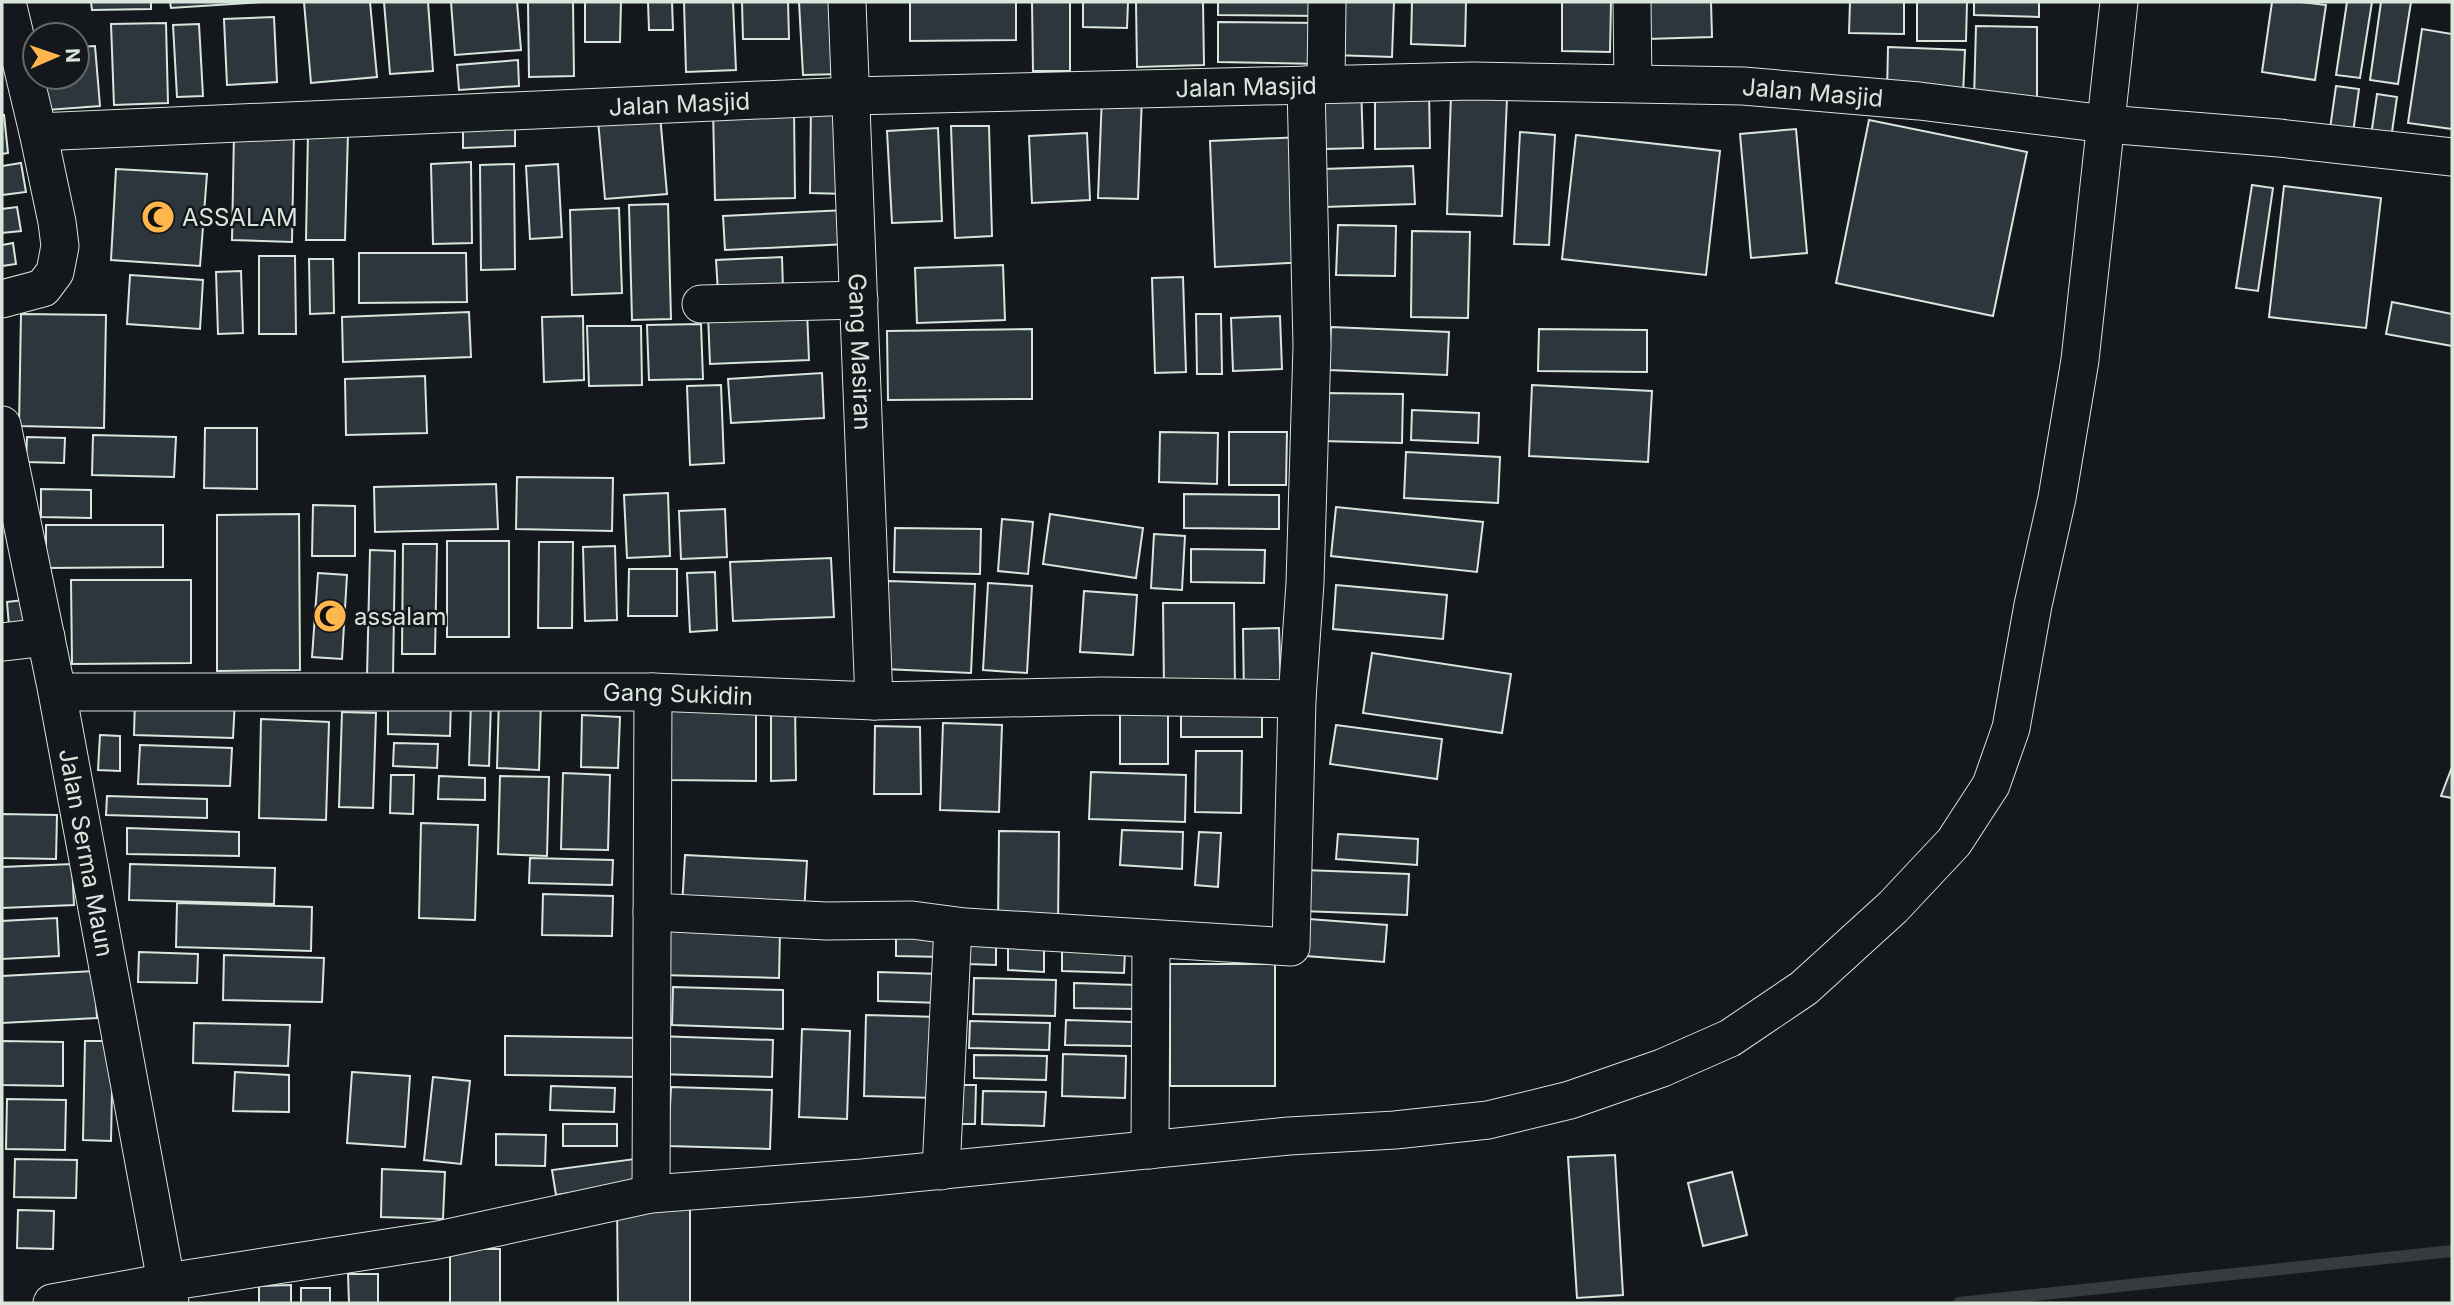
<svg xmlns="http://www.w3.org/2000/svg" width="2454" height="1305" font-family="Inter,sans-serif">
	<style>
		.lines { fill: none; stroke-linecap: round; stroke-linejoin: round }
		.stream { stroke: #363b3e; stroke-width: 12 }
		.building { fill: #2c363c; stroke: #d8e6dc; stroke-width: 2 }
		.street-casing { stroke: #d8e6dc; stroke-width: 39 }
		.street { stroke: #14181c; stroke-width: 37 }
		.labels { text-anchor: middle; dominant-baseline: central; stroke-width: 5; stroke-linejoin: round; paint-order: stroke }
		.street-label { font-size: 24px; fill: #d8e6dc; stroke: #14181c }
		.poi-label { font-size: 24px; fill: #d8e6dc; stroke: #14181c; text-anchor: start }
	</style>
	<rect width="100%" height="100%" fill="#14181c"/>
	<g class="lines">
		<!-- stream -->
		<path class="stream" d="M1959 1303 2452 1251"/>
	</g>
	<!-- building -->
	<path class="building" d="M91 2H151V9L92 10Z
		M170 2H263L171 8Z
		M304 2H370L377 77 311 83Z
		M384 2H428L433 71 390 74Z
		M451 2H517L521 50 455 55Z
		M528 2H573L574 76 529 77Z
		M585 2H621L620 42H585Z
		M648 2H672L673 30H649Z
		M684 2H733L736 70 686 72Z
		M742 2H788L789 39H743Z
		M799 2H836L840 74 803 75Z
		M910 2H1016V40L910 41Z
		M1032 2H1070V71H1033Z
		M1083 2H1128L1127 28 1083 27Z
		M1136 2H1203L1204 65 1137 67Z
		M1218 2H1320V16L1218 15Z
		M1335 2H1394L1392 57 1333 55Z
		M1412 2H1466L1465 46 1411 44Z
		M1562 2H1611L1610 52 1562 51Z
		M1646 2H1711L1712 37 1647 39Z
		M1850 2H1904V34L1849 33Z
		M1917 2H1967L1966 41H1917Z
		M1974 2H2039V17L1974 15Z
		M2272 2H2301L2326 5 2315 80 2262 72Z
		M2347 2H2372L2360 78 2336 75Z
		M2381 2H2411L2398 84 2370 80Z
		M274 17 277 82 227 85 224 19Z
		M1218 22 1322 23V64L1218 62Z
		M166 23 168 103 114 105 111 24Z
		M199 24 203 96 177 97 173 25Z
		M1976 26 2037 27V101L1974 100Z
		M2422 29 2452 34V129L2408 123Z
		M95 46 100 106 47 110 45 77H77V47Z
		M1888 47 1965 50 1963 95 1887 92Z
		M518 60 519 86 459 90 457 65Z
		M1361 84 1363 148 1325 149 1322 85Z
		M2336 86 2359 89 2352 140 2329 136Z
		M1375 90H1429L1430 148 1375 149Z
		M2377 94 2397 97 2390 146 2370 143Z
		M1102 95 1142 96 1138 199 1098 198Z
		M1451 95 1507 98 1502 216 1447 214Z
		M811 106H846V194L810 193Z
		M794 108 795 198 715 200 713 109Z
		M2 115H4L8 153 2 154Z
		M660 115 667 194 605 199 598 120Z
		M1869 120 2027 152 1993 316 1836 283Z
		M515 123V146L463 148V124Z
		M951 126H989L992 236 955 238Z
		M938 128 942 221 892 223 887 131Z
		M1796 129 1807 253 1751 258 1740 134Z
		M234 132H294L292 242 232 240Z
		M308 132 348 133 345 240H306Z
		M1520 132 1555 135 1549 245 1514 244Z
		M1087 133 1090 200 1032 203 1029 136Z
		M1576 135 1720 151 1706 275 1562 259Z
		M1302 137 1307 262 1215 267 1210 141Z
		M471 162 472 243 433 244 431 164Z
		M21 163 26 192 2 195V166Z
		M514 164 515 269 481 270 480 165Z
		M558 164 562 237 530 239 526 166Z
		M1413 166 1415 204 1324 207 1323 169Z
		M116 169 207 174 200 266 111 260Z
		M2252 185 2273 188 2258 291 2236 288Z
		M2284 186 2381 198 2366 328 2269 317Z
		M668 204 671 319 632 320 629 205Z
		M17 207 21 231 2 233V209Z
		M619 208 622 293 572 295 570 210Z
		M846 210 848 244 725 250 723 216Z
		M1338 225 1396 226 1395 276 1336 275Z
		M1412 231 1470 232 1468 318 1411 317Z
		M13 243 16 264 2 266V245Z
		M359 253H466L467 302 359 303Z
		M259 256H295L296 334H259Z
		M782 257 783 290 718 292 716 260Z
		M309 259H333L334 313 310 314Z
		M1003 265 1005 320 917 323 915 268Z
		M241 271 243 333 218 334 216 272Z
		M130 275 203 280 200 329 127 324Z
		M1183 277 1186 372 1155 373 1152 278Z
		M2392 302 2452 314V346L2386 334Z
		M807 310 809 360 710 364 708 314Z
		M469 312 471 357 343 362 342 317Z
		M21 314 106 315 104 428 19 426Z
		M1196 314H1221L1222 374H1197Z
		M583 316 584 380 544 382 542 317Z
		M1280 316 1282 369 1233 371 1231 318Z
		M701 324 703 379 649 380 647 325Z
		M587 326H641L642 385 589 386Z
		M1331 327 1449 332 1447 375 1329 370Z
		M1032 329V399L888 400 887 331Z
		M1539 329 1647 330V372L1538 371Z
		M822 373 824 418 731 423 728 379Z
		M425 376 427 433 346 435 345 379Z
		M721 385 724 463 690 465 687 386Z
		M1532 385 1652 391 1648 462 1529 456Z
		M1322 393 1403 394 1402 443 1321 441Z
		M1412 410 1479 413 1478 443 1411 440Z
		M205 428H257V489L204 488Z
		M1160 432 1218 433 1217 484 1159 482Z
		M1229 432H1287L1286 485H1229Z
		M93 435 176 437 174 477 92 475Z
		M27 437 65 438 64 463 26 462Z
		M1406 452 1500 457 1498 503 1404 498Z
		M517 477 613 478 612 531 516 529Z
		M496 484 498 529 375 532 374 487Z
		M41 489 91 490V518L41 517Z
		M668 493 670 556 627 558 624 495Z
		M1184 494 1279 495V529L1184 528Z
		M313 505 355 506V556H312Z
		M1336 507 1483 522 1477 572 1331 556Z
		M725 509 727 557 681 559 679 511Z
		M299 514 300 670 217 671V515Z
		M1050 514 1143 528 1136 578 1043 564Z
		M1002 519 1033 522 1028 574 998 571Z
		M46 525H163V567L46 568Z
		M895 528 981 529 980 574 894 572Z
		M1154 534 1185 536 1182 590 1151 588Z
		M447 541H509V637H447Z
		M539 542H573L572 628H538Z
		M403 544H437L435 654H402Z
		M615 546 617 620 585 621 583 547Z
		M1191 549 1265 550 1264 583 1191 582Z
		M370 550 395 551 393 676H367Z
		M831 558 834 617 733 621 730 562Z
		M629 569H677V616H628Z
		M715 572 717 630 690 632 687 573Z
		M318 573 347 575 342 659 312 657Z
		M71 580H191V663L72 664Z
		M888 581 975 584 971 673 885 669Z
		M988 583 1032 586 1027 673 983 670Z
		M1336 585 1447 595 1443 639 1333 629Z
		M1084 591 1137 595 1133 655 1080 652Z
		M24 600 26 624 9 626 7 602Z
		M1163 603H1234L1235 687 1164 688Z
		M1279 628 1281 697 1244 698 1243 629Z
		M1372 653 1511 674 1502 733 1363 713Z
		M388 697 451 699 450 736 388 734Z
		M135 698 235 700 233 738 134 735Z
		M499 698 541 699 539 770 497 768Z
		M471 701 491 702 489 766 469 765Z
		M1120 701H1168V764H1120Z
		M771 703H795L796 780 771 781Z
		M1181 703 1262 704V737H1181Z
		M670 708 756 709V781L669 780Z
		M342 712 376 713 373 808 339 807Z
		M582 715 620 717 618 768 581 767Z
		M261 719 329 722 326 820 259 818Z
		M943 723 1002 725 999 812 940 810Z
		M1336 725 1442 739 1437 779 1330 764Z
		M875 726 920 727 921 794H874Z
		M100 735 120 736V771L98 770Z
		M394 743 438 744 437 768 393 766Z
		M140 745 232 748 230 786 138 784Z
		M1196 751H1242L1241 813 1195 812Z
		M2452 767V798L2441 796Z
		M1091 772 1186 775 1185 822 1089 819Z
		M563 773 610 775 608 850 561 849Z
		M391 775H414L413 814 390 813Z
		M439 776 485 778V800L438 799Z
		M500 776 549 777 547 856 498 854Z
		M107 796 207 799V818L106 815Z
		M2 814 57 815 56 859 2 858Z
		M421 823 478 825 475 920 419 918Z
		M127 828 239 832V856L127 854Z
		M1122 830 1183 832 1182 869 1120 865Z
		M999 831 1059 832 1058 924H998Z
		M1199 832 1221 833 1218 887 1195 885Z
		M1338 834 1418 839 1417 865 1336 859Z
		M685 855 807 861 804 914 682 907Z
		M530 858 613 860 612 885 529 883Z
		M72 864 74 905 2 908V867Z
		M130 864 275 868 274 904 129 900Z
		M1304 870 1409 874 1407 915 1302 911Z
		M543 894 613 896 612 936 542 935Z
		M177 903 312 907 311 951 176 947Z
		M57 918 59 956 2 959V921Z
		M1309 919 1387 925 1384 962 1306 956Z
		M896 927 945 929 943 957 896 956Z
		M662 928 780 932 779 978 660 975Z
		M969 941H996V965L968 964Z
		M1008 946 1044 947V972L1008 970Z
		M1062 949 1125 951 1124 973 1062 971Z
		M139 952 198 954 197 983 138 982Z
		M224 955 324 958 322 1002 223 1000Z
		M1170 964H1275V1086H1170Z
		M94 971 97 1018 2 1023V976Z
		M878 972 941 974V1003L878 1001Z
		M974 978 1056 980 1055 1016 973 1014Z
		M1074 983 1137 985 1136 1009 1074 1008Z
		M673 987 783 990V1029L672 1025Z
		M866 1015 939 1017 937 1098 864 1096Z
		M1066 1020 1133 1022 1132 1046 1065 1045Z
		M970 1021 1050 1023 1049 1050 969 1048Z
		M194 1023 290 1025 288 1066 193 1063Z
		M802 1029 850 1031 847 1119 799 1117Z
		M505 1036 641 1038V1077L505 1075Z
		M656 1036 773 1040 772 1077 655 1074Z
		M2 1041 63 1042V1086L2 1085Z
		M85 1041H113L111 1141 83 1140Z
		M1063 1054 1126 1056 1125 1098 1062 1096Z
		M974 1055 1047 1056 1046 1080 974 1078Z
		M235 1072 289 1075V1112L233 1111Z
		M352 1072 410 1076 405 1147 347 1143Z
		M433 1077 470 1081 461 1164 424 1160Z
		M954 1085H976L975 1124H953Z
		M551 1086 615 1088 614 1112 550 1110Z
		M671 1087 772 1090 770 1149 668 1146Z
		M983 1091 1046 1092 1044 1126 982 1124Z
		M7 1099 66 1100 65 1150 6 1149Z
		M563 1124H617V1146H563Z
		M496 1134 546 1135 545 1166 496 1165Z
		M1615 1155 1623 1295 1577 1298 1568 1157Z
		M642 1158 646 1182 556 1195 552 1170Z
		M15 1159 77 1160 76 1198 14 1197Z
		M382 1169 445 1172 443 1219 381 1217Z
		M1732 1172 1747 1235 1703 1246 1688 1183Z
		M617 1204H690V1303H618Z
		M18 1210 54 1211 53 1249 17 1248Z
		M450 1249H500V1303H450Z
		M348 1274H378V1303H349Z
		M291 1285V1303H259V1286Z
		M301 1288H330V1303H301Z"/>
	<g class="lines">
		<defs>
			<g id="street">
				<path id="s1" d="M847 2 874 701"/>
				<path d="M1632 2 1633 83"/>
				<path d="M1326 84 1327 2"/>
				<path id="s2" d="M38 132 851 96 1473 81 1743 86 1919 101 2106 124 2279 138 2452 157"/>
				<path d="M2 299 43 288 55 272 60 246 57 222 38 132 7 2"/>
				<path d="M701 304 859 300"/>
				<path id="s3" d="M2 425 57 692 170 1303"/>
				<path d="M2 642 46 637"/>
				<path id="s4" d="M57 692H653L874 701 1102 696 1297 699"/>
				<path d="M652 912 827 921 912 920 965 927 1291 947 1297 699 1305 583 1312 346 1306 85"/>
				<path d="M1150 1150 1151 939"/>
				<path d="M941 1171 953 926"/>
				<path d="M651 1194 653 692"/>
				<path d="M52 1303 167 1282 438 1240 651 1194 862 1178 1289 1136 1395 1130 1488 1120 1570 1100 1662 1068 1730 1038 1804 988 1893 907 1954 842 1991 785 2011 728 2033 605 2057 498 2080 360 2119 2"/>
			</g>
		</defs>
		<!-- street casing -->
		<use href="#street" class="street-casing"/>
		<!-- street -->
		<use href="#street" class="street"/>
	</g>
	<!-- icons -->
	<defs>
		<symbol id="mosque-disc" viewBox="-11 -11 22 22"><circle r="9.5" fill="#ffb74d" stroke="#14181c"/><path d="M3.5-4.9A6 6 0 1 0 3.5 4.9A5 5 0 1 1 3.5-4.9Z" fill="#111"/></symbol>
	</defs>
	<g fill-rule="evenodd">
		<use href="#mosque-disc" x="139" y="198" width="38" height="38"/>
		<use href="#mosque-disc" x="311" y="597" width="38" height="38"/>
	</g>
	<g class="labels">
		<!-- street labels -->
		<g class="street-label">
			<text stroke="none"><textPath href="#s2" startOffset="1209">Jalan Masjid</textPath></text>
			<text stroke="none"><textPath href="#s2" startOffset="1776">Jalan Masjid</textPath></text>
			<text stroke="none"><textPath href="#s2" startOffset="642">Jalan Masjid</textPath></text>
			<text stroke="none"><textPath href="#s1" startOffset="350">Gang Masiran</textPath></text>
			<text stroke="none"><textPath href="#s4" startOffset="621">Gang Sukidin</textPath></text>
			<text stroke="none"><textPath href="#s3" startOffset="436">Jalan Serma Maun</textPath></text>
		</g>
		<!-- poi labels -->
		<g class="poi-label">
			<text x="182" y="217">ASSALAM</text>
			<text x="354" y="616">assalam</text>
		</g>
	</g>
	<!-- border -->
	<rect width="2454" height="1305" fill="none" stroke="#d8e6dc" stroke-width="7"/>
	<!-- north arrow -->
	<g transform="translate(56 56) rotate(88)"><circle r="33" fill="#14181c" stroke="#626a69" stroke-width="2"/>
	<path d="M0-5L12 26L0 18L-12 26Z" fill="#ffb74d"/>
	<text y="-10" font-size="19" font-weight="bold" text-anchor="middle" fill="#d8e6dc">N</text>
	</g>
</svg>
